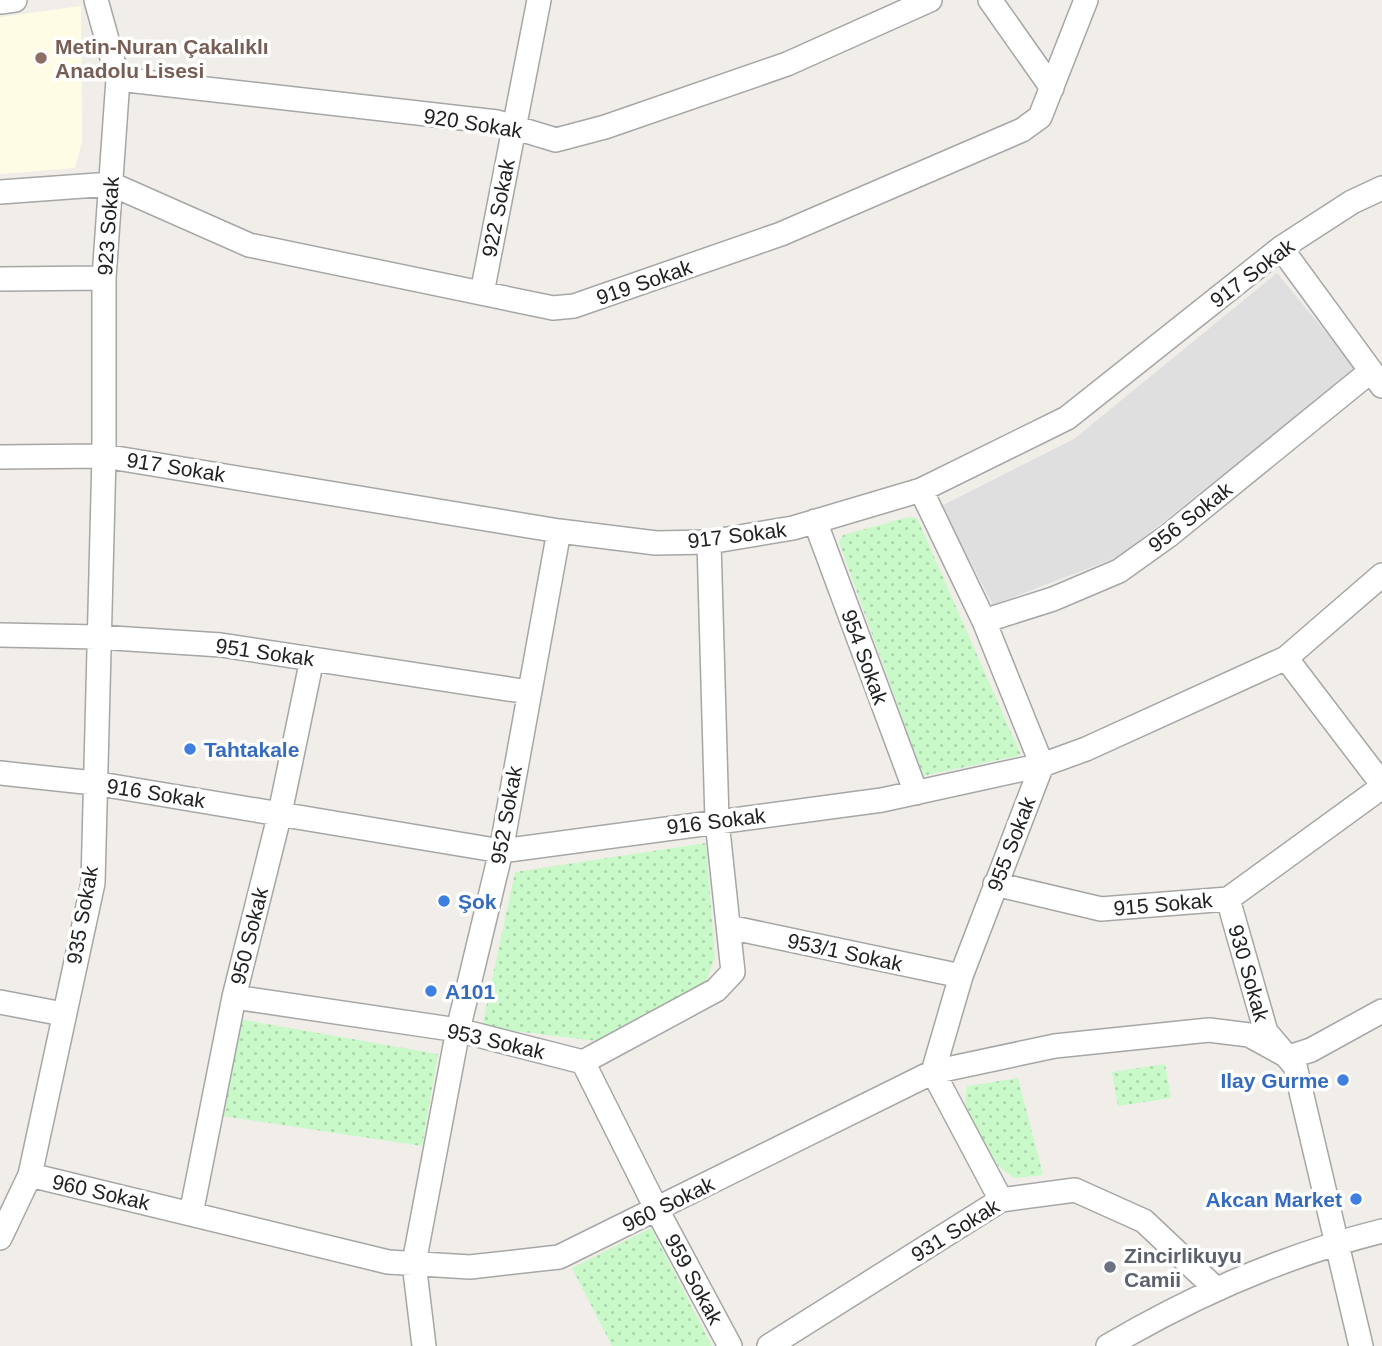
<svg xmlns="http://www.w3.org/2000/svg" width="1382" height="1346" font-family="Arial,sans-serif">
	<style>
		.residential { fill: #dfdfdf }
		.education { fill: #fefce5 }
		.park { fill: url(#park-dots) }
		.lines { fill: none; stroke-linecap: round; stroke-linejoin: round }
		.minor-casing { stroke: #a6a6a6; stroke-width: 26 }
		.minor { stroke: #fff; stroke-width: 23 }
		.education-dot { fill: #8d6e63; stroke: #fff; stroke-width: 2.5 }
		.shop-dot { fill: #3f7fe0; stroke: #fff; stroke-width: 2.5 }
		.worship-dot { fill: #6b7280; stroke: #fff; stroke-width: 2.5 }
		.labels { text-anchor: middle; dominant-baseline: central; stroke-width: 7; stroke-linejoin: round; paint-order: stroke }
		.education-label { font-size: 21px; font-weight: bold; fill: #785e54; stroke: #fff; text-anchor: start }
		.street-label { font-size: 21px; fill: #222; stroke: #fff }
		.shop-label { font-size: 21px; font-weight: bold; fill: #366cbe; stroke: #fff; text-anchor: start }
		.worship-label { font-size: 21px; font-weight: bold; fill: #5b616d; stroke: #fff; text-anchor: start }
	</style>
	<defs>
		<pattern id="park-dots" width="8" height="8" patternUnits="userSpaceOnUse" patternTransform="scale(1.75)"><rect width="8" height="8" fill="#c9f9c8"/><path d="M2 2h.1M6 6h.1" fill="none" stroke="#acd5ac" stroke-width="1.8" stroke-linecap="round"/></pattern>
	</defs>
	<rect width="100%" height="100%" fill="#f1eee9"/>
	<!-- residential -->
	<path class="residential" d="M1277 273 1356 369 1120 556 993 605 941 506 1074 439Z"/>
	<!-- education -->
	<path class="education" d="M81 6 82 142 75 168 0 174V17Z"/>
	<!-- park -->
	<path class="park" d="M909 517 917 518 1021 755 923 776 839 542 843 535Z
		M706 843 715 958 705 984 605 1042 482 1027 515 872Z
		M239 1019 438 1054 422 1146 222 1116Z
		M1165 1064 1171 1098 1118 1106 1112 1072Z
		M1018 1078 1043 1175 1014 1178C984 1157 959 1125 967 1086Z
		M651 1228 712 1346H612L572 1268Z"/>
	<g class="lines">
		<defs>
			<path id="minor" d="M990 0 1052 88
				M0 2 15 0
				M118 79 497 122 556 140 605 127 787 64 930 0
				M0 192 111 184 249 245 553 308 574 306 781 234 1022 130 1040 117 1086 0
				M1281 248 1382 386
				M0 279 104 278
				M482 293 539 0
				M0 457 104 456 559 531 656 543 709 542 793 528 921 490 1067 418 1281 248 1352 202 1382 188
				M921 490 984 621 1042 765 961 976 933 1072 1001 1200
				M815 521 916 793
				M984 621 1053 599 1119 571 1168 536 1371 371
				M0 635 98 637 221 645 528 692
				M1286 658 1382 784
				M0 773 94 783 501 851 882 800 1042 765 1086 749 1286 658 1382 575
				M995 884 1101 909 1228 899 1382 787
				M1228 899 1266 1032 1295 1066 1361 1346
				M729 927 961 976
				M234 997 458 1030 583 1062 716 990 733 972 717 821 709 542
				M0 1002 63 1014
				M1289 1057 1311 1050 1382 1011
				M583 1062 657 1210 730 1346
				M30 1175 388 1262 470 1267 559 1257 933 1072 1055 1046 1209 1030 1249 1035 1289 1057
				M191 1214 234 997 280 813 312 659
				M0 1238 30 1175 93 883 104 456V278L118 79 96 0
				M424 1346 414 1263 458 1030 501 851 559 531
				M769 1346 1001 1200 1075 1190 1144 1221 1216 1289
				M1108 1346C1193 1296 1286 1255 1382 1231"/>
		</defs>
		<!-- minor casing -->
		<use href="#minor" class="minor-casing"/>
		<!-- minor -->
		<use href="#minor" class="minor"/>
	</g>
	<!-- markers -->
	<circle class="education-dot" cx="41" cy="58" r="7"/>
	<g class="shop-dot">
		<circle cx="190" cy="749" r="7"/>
		<circle cx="444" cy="901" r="7"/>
		<circle cx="431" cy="991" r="7"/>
		<circle cx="1343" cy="1080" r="7"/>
		<circle cx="1356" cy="1199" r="7"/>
	</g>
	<circle class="worship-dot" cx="1110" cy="1267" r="7"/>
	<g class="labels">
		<!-- education labels -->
		<g class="education-label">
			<text x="55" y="46">Metin-Nuran Çakalıklı<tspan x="55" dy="24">Anadolu Lisesi</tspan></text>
		</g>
		<!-- street labels -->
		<g class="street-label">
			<text transform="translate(473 123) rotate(9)">920 Sokak</text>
			<text transform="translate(498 208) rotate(-79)">922 Sokak</text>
			<text transform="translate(108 226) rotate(-86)">923 Sokak</text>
			<text transform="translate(1252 273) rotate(-37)">917 Sokak</text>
			<text transform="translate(644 282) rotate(-19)">919 Sokak</text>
			<text transform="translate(176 467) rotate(9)">917 Sokak</text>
			<text transform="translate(1190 517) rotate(-38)">956 Sokak</text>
			<text transform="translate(737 535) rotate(-7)">917 Sokak</text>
			<text transform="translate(265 652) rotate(8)">951 Sokak</text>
			<text transform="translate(865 657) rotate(70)">954 Sokak</text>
			<text transform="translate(156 793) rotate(9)">916 Sokak</text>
			<text transform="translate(506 815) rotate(-80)">952 Sokak</text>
			<text transform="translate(716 821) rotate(-7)">916 Sokak</text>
			<text transform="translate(1011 844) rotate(-69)">955 Sokak</text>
			<text transform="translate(1163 904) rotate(-5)">915 Sokak</text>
			<text transform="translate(82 915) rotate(-80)">935 Sokak</text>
			<text transform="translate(249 936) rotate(-76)">950 Sokak</text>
			<text transform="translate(845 952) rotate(12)">953/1 Sokak</text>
			<text transform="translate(1249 973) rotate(74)">930 Sokak</text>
			<text transform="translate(496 1041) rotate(13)">953 Sokak</text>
			<text transform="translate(101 1192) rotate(13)">960 Sokak</text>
			<text transform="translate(668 1204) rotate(-26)">960 Sokak</text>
			<text transform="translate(955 1230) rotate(-32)">931 Sokak</text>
			<text transform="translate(694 1279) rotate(62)">959 Sokak</text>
		</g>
		<!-- shop labels -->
		<g class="shop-label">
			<text x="204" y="749">Tahtakale</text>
			<text x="458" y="901">Şok</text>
			<text x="445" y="991">A101</text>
			<text x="1329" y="1080" text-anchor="end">Ilay Gurme</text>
			<text x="1342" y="1199" text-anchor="end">Akcan Market</text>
		</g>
		<!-- worship labels -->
		<g class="worship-label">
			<text x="1124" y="1255">Zincirlikuyu<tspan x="1124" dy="24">Camii</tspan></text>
		</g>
	</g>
</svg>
